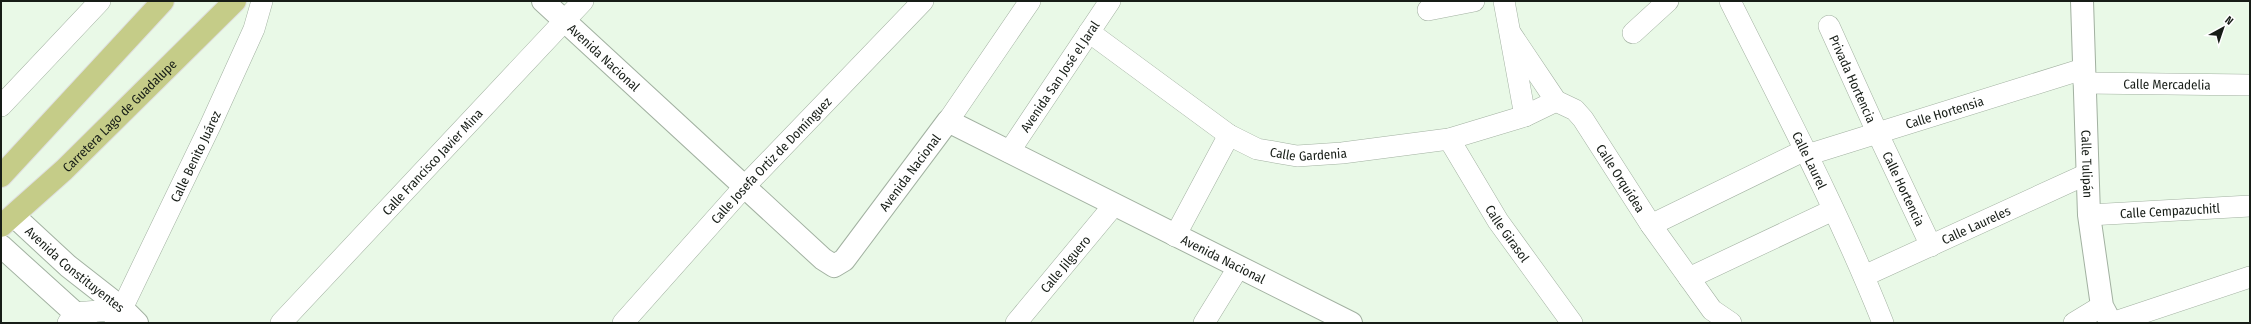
<svg xmlns="http://www.w3.org/2000/svg" width="2251" height="324" font-family="'Fira Sans Condensed',sans-serif">
	<style>
		.lines { fill: none; stroke-linecap: round; stroke-linejoin: round }
		.minor-casing { stroke: #a2b1a1; stroke-width: 22 }
		.tertiary-casing { stroke: #a2b1a1; stroke-width: 24 }
		.primary-casing { stroke: #dfdfdf; stroke-width: 24 }
		.minor { stroke: #fff; stroke-width: 21 }
		.tertiary { stroke: #fff; stroke-width: 22 }
		.primary { stroke: #c5cc88; stroke-width: 22 }
		.labels { text-anchor: middle; dominant-baseline: central; stroke-width: 3; stroke-linejoin: round; paint-order: stroke }
		.street-label { font-size: 13px; fill: #171d17; stroke: #fff }
	</style>
	<rect width="100%" height="100%" fill="#e9f9e7"/>
	<g class="lines">
		<defs>
			<g id="minor">
				<path d="M1504 1 1525 116"/>
				<path id="s1" d="M1730 1C1783 107 1839 212 1883 323"/>
				<path d="M1428 10 1474 1"/>
				<path id="s2" d="M1829 26 1877 132 1931 246"/>
				<path id="s3" d="M1089 32 1229 135 1257 149 1297 156 1342 153 1449 139 1525 116 1556 101"/>
				<path d="M1633 33 1668 1"/>
				<path id="s4" d="M1511 34 1556 101 1575 110 1583 119 1651 225 1712 310 1731 323"/>
				<path id="s5" d="M2084 83 2250 85"/>
				<path d="M1 106 100 1"/>
				<path d="M948 121 1030 1"/>
				<path id="s6" d="M1449 139 1498 221 1572 323"/>
				<path id="s7" d="M1009 152 1110 1"/>
				<path id="s8" d="M1807 155 2083 69"/>
				<path id="s9" d="M2089 215 2250 206"/>
				<path d="M1651 225 1805 150"/>
				<path d="M1175 236 1229 135"/>
				<path id="s10" d="M1864 276 2087 174"/>
				<path d="M1689 278 1833 210"/>
				<path d="M68 323 75 313 123 309"/>
				<path id="s11" d="M115 323 210 126 254 29 262 1"/>
				<path id="s12" d="M281 323 583 1"/>
				<path id="s13" d="M623 323 744 187 923 1"/>
				<path id="s14" d="M1016 323 1114 205"/>
				<path d="M1204 323 1238 268"/>
				<path d="M2074 323 2102 306"/>
				<path d="M2112 323 2250 277"/>
			</g>
			<g id="tertiary">
				<path id="s15" d="M543 1 823 259 834 266 844 260 948 121 1351 323"/>
				<path id="s16" d="M2082 1 2089 215 2102 306 2111 323"/>
				<path id="s17" d="M14 216 68 266 123 309 137 323"/>
				<path d="M1 246 86 323"/>
			</g>
			<g id="primary">
				<path d="M1 176 163 1"/>
				<path id="s18" d="M1 226 64 170 235 1"/>
			</g>
		</defs>
		<!-- minor casing -->
		<use href="#minor" class="minor-casing"/>
		<!-- tertiary casing -->
		<use href="#tertiary" class="tertiary-casing"/>
		<!-- primary casing -->
		<use href="#primary" class="primary-casing"/>
		<!-- minor -->
		<use href="#minor" class="minor"/>
		<!-- tertiary -->
		<use href="#tertiary" class="tertiary"/>
		<!-- primary -->
		<use href="#primary" class="primary"/>
	</g>
	<g class="labels">
		<!-- street labels -->
		<g class="street-label">
			<text stroke="none"><textPath href="#s15" startOffset="83">Avenida Nacional</textPath></text>
			<text stroke="none"><textPath href="#s7" startOffset="91">Avenida San José el Jaral</textPath></text>
			<text stroke="none"><textPath href="#s2" startOffset="58">Privada Hortencia</textPath></text>
			<text stroke="none"><textPath href="#s5" startOffset="83">Calle Mercadelia</textPath></text>
			<text stroke="none"><textPath href="#s8" startOffset="144">Calle Hortensia</textPath></text>
			<text stroke="none"><textPath href="#s18" startOffset="162">Carretera Lago de Guadalupe</textPath></text>
			<text stroke="none"><textPath href="#s3" startOffset="257">Calle Gardenia</textPath></text>
			<text stroke="none"><textPath href="#s11" startOffset="185">Calle Benito Juárez</textPath></text>
			<text stroke="none"><textPath href="#s13" startOffset="220">Calle Josefa Ortiz de Domínguez</textPath></text>
			<text stroke="none"><textPath href="#s1" startOffset="178">Calle Laurel</textPath></text>
			<text stroke="none"><textPath href="#s12" startOffset="221">Calle Francisco Javier Mina</textPath></text>
			<text stroke="none"><textPath href="#s16" startOffset="163">Calle Tulipán</textPath></text>
			<text stroke="none"><textPath href="#s15" startOffset="515">Avenida Nacional</textPath></text>
			<text stroke="none"><textPath href="#s4" startOffset="184">Calle Orquídea</textPath></text>
			<text stroke="none"><textPath href="#s2" startOffset="179">Calle Hortencia</textPath></text>
			<text stroke="none"><textPath href="#s9" startOffset="81">Calle Cempazuchitl</textPath></text>
			<text stroke="none"><textPath href="#s10" startOffset="123">Calle Laureles</textPath></text>
			<text stroke="none"><textPath href="#s6" startOffset="111">Calle Girasol</textPath></text>
			<text stroke="none"><textPath href="#s15" startOffset="887">Avenida Nacional</textPath></text>
			<text stroke="none"><textPath href="#s14" startOffset="77">Calle Jilguero</textPath></text>
			<text stroke="none"><textPath href="#s17" startOffset="81">Avenida Constituyentes</textPath></text>
		</g>
	</g>
	<!-- border -->
	<rect width="2251" height="324" fill="none" stroke="#171d17" stroke-width="4"/>
	<!-- north arrow -->
	<g transform="translate(2223 28) rotate(40)" stroke="#ffffff" stroke-width="3" paint-order="stroke">
	<path d="M0-3L7 15L0 10L-7 15Z" fill="#171d17"/>
	<text y="-6" font-size="11" font-weight="bold" text-anchor="middle" fill="#171d17">N</text>
	</g>
</svg>
